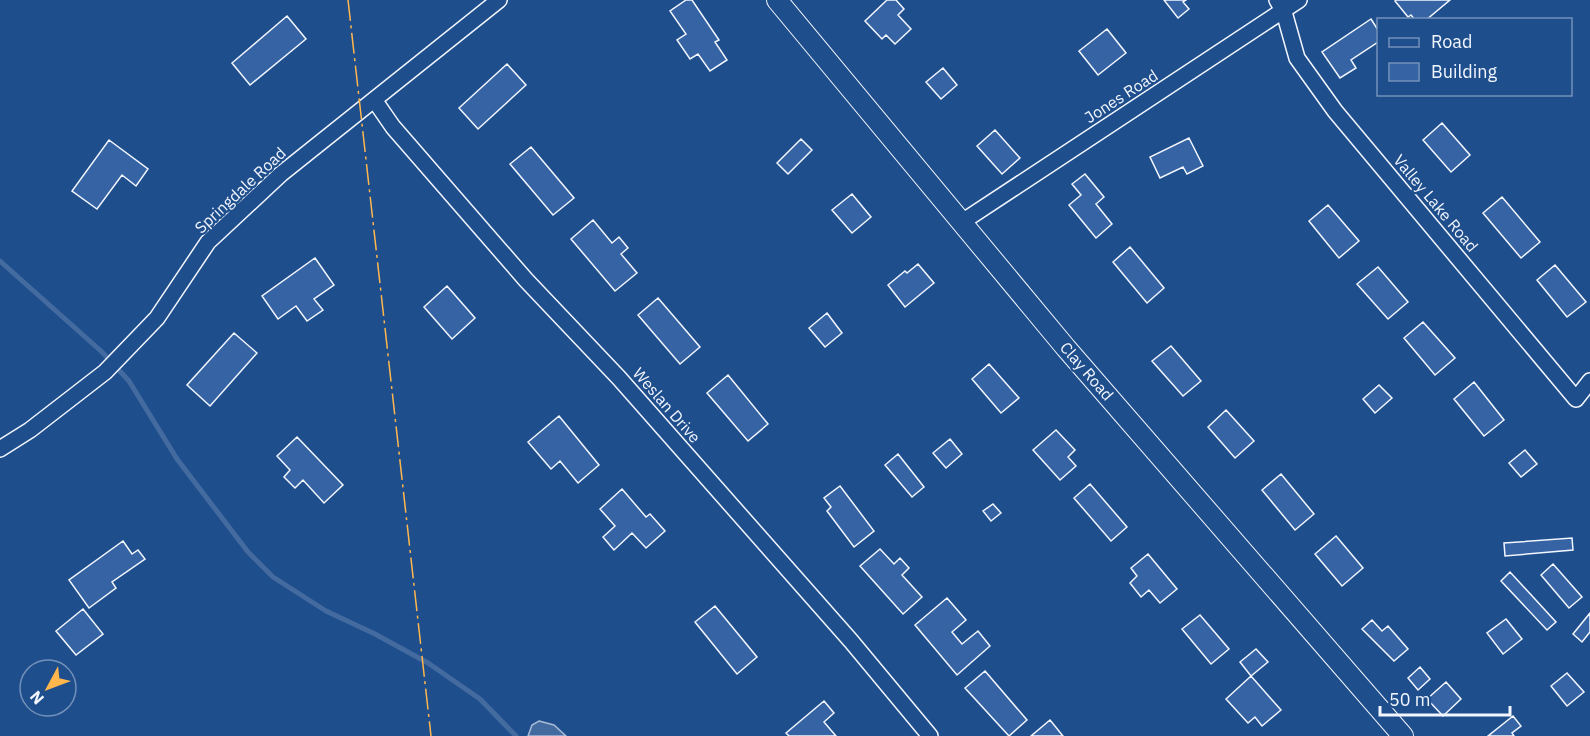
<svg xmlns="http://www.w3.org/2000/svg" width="1590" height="736" font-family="'IBM Plex Sans',sans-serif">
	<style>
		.water { fill: #446ba0; stroke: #a8bbd7; stroke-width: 1.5 }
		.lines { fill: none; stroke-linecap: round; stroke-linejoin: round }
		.stream { stroke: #446ba0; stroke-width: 5 }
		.building { fill: #3563a3; stroke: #f2f6ff; stroke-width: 1.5 }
		.minor-casing { stroke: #f2f6ff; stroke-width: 18 }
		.tertiary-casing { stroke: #f2f6ff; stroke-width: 22 }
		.minor { stroke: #1f4e8c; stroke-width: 15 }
		.tertiary { stroke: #1f4e8c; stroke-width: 20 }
		.power { stroke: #ffb74d; stroke-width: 1.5; stroke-dasharray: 21 4.5 3 4.5; stroke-linecap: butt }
		.labels { text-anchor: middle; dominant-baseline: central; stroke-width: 4.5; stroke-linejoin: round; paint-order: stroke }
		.street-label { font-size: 16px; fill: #f2f6ff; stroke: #1f4e8c }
	</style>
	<rect width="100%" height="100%" fill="#1f4e8c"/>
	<!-- water -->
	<path class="water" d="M539 721 554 725 566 736H528L532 725Z"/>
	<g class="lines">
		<!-- stream -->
		<path class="stream" d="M0 261 102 352 129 381 177 459 248 552 273 577 326 611 375 634 428 663 480 699 516 736"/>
	</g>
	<!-- building -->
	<path class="building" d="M686 0H692L719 40 715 42 727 60 710 71 698 54 690 59 677 40 686 34 670 11Z
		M887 0H896L904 9 898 15 911 29 895 44 886 35 882 39 865 21Z
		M1164 0H1186L1183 2 1189 9 1178 18Z
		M1396 0H1450L1426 20H1415L1411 15 1408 17 1395 1Z
		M287 16 306 39 250 85 232 63Z
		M1371 19 1378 30V42L1351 60 1356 68 1340 78 1322 52Z
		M1107 29 1126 53 1098 75 1079 51Z
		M507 64 526 85 478 129 459 108Z
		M943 68 957 85 941 99 926 82Z
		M1442 123 1470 155 1451 172 1423 140Z
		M995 130 1020 158 1002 174 977 146Z
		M1189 138 1203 166 1187 174 1183 167 1160 178 1150 157Z
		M801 139 812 150 788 174 777 163Z
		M109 140 148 169 136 186 122 175 97 209 72 191Z
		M531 147 574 198 553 215 510 164Z
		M1085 174 1104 197 1096 204 1112 224 1096 238 1069 205 1081 195 1072 184Z
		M852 194 871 217 852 233 832 210Z
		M1502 197 1540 242 1521 258 1483 213Z
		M1328 205 1359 241 1339 258 1309 221Z
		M593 220 612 243 619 237 628 248 621 254 637 273 615 291 571 239Z
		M1130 247 1164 288 1147 303 1113 262Z
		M315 258 334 285 314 299 323 310 307 321 296 306 278 319 262 296Z
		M918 264 934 283 905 307 888 285 905 271 907 273Z
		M1555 265 1586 302 1567 317 1537 280Z
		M1378 267 1408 302 1388 319 1357 284Z
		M447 286 475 318 452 339 424 307Z
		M658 298 700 347 680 364 638 315Z
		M827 313 842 333 825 347 809 328Z
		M1423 322 1455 358 1435 375 1404 338Z
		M234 333 257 353 210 406 187 385Z
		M1171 346 1201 381 1183 396 1152 361Z
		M989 364 1019 398 1001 413 972 379Z
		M728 375 768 424 748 441 707 393Z
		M1474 382 1504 420 1484 436 1454 399Z
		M1379 385 1392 398 1375 413 1363 399Z
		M1226 410 1254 441 1235 458 1208 427Z
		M559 416 599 465 578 483 560 461 551 469 528 442Z
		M1056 430 1075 450 1068 457 1076 466 1060 480 1033 450Z
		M297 437 343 485 324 503 303 480 295 488 284 477 290 470 277 456Z
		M950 439 962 454 946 468 933 453Z
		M1525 450 1537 464 1521 477 1509 463Z
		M898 454 924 487 912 497 885 465Z
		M1281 474 1314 514 1295 530 1262 490Z
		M1090 484 1127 527 1111 541 1074 498Z
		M840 486 874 531 854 547 827 511 831 507 824 498Z
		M622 489 646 517 650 514 665 531 646 548 632 533 614 550 603 537 615 526 600 509Z
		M993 504 1001 513 991 521 983 511Z
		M1336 536 1363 568 1342 586 1315 554Z
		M1572 538 1573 550 1505 556 1504 543Z
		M123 541 132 554 138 550 145 559 112 582 116 588 89 608 69 580Z
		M880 549 894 564 900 558 909 568 902 575 922 597 903 614 860 566Z
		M1148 554 1177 589 1160 603 1149 590 1141 597 1130 583 1137 576 1131 568Z
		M1553 564 1582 597 1569 608 1541 575Z
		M1510 572 1556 622 1547 630 1501 581Z
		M947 598 966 620 952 632 962 644 978 631 990 646 957 675 915 625Z
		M715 606 757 657 737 674 695 622Z
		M83 609 103 634 76 655 56 631Z
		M1590 613V632L1582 642 1573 634Z
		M1200 615 1229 649 1211 664 1182 629Z
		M1506 619 1522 639 1503 654 1487 633Z
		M1372 620 1382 631 1388 626 1408 649 1394 661 1362 629Z
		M1256 649 1268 662 1251 676 1240 662Z
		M1420 667 1430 679 1418 690 1408 678Z
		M985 671 1027 720 1009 736 965 688Z
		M1567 673 1584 692 1567 706 1551 686Z
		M1251 676 1281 710 1262 726 1255 717 1248 723 1226 699Z
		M1446 682 1461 699 1443 716 1427 699Z
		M824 701 834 713 824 722 836 736H789L786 733Z
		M1513 716 1521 726 1512 733 1514 736H1488Z
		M1050 720 1063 736H1031Z"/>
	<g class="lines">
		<defs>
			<path id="minor" d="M1277 0 1284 12 1297 58 1335 111 1576 399 1590 381
				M375 101 393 127 526 280 619 378 851 641 930 736
				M962 222 1299 0
				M0 449 30 430 105 372 157 318 208 242 281 174 499 0"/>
			<path id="tertiary" d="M777 0 1066 348 1403 736"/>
		</defs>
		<!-- minor casing -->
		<use href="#minor" class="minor-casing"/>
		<!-- tertiary casing -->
		<use href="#tertiary" class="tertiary-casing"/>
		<!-- minor -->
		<use href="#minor" class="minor"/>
		<!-- tertiary -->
		<use href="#tertiary" class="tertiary"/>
		<!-- power -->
		<path class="power" d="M348 0 431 736"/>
	</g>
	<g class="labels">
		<!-- street labels -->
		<g class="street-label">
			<text transform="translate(1121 96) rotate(-33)">Jones Road</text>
			<text transform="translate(240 190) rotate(-43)">Springdale Road</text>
			<text transform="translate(1436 203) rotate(50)">Valley Lake Road</text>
			<text transform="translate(1087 371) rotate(49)">Clay Road</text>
			<text transform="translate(667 405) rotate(49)">Weslan Drive</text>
		</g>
	</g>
	<!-- legend -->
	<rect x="1377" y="18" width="195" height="78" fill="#1f4e8c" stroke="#7391ba" stroke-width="1.5"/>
	<rect x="1389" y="38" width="30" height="9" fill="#1f4e8c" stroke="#7391ba" stroke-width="1.5"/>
	<text x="1431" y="48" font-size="18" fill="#f2f6ff">Road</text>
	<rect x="1389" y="63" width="30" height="18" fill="#3563a3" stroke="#7391ba" stroke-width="1.5"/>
	<text x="1431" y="78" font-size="18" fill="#f2f6ff">Building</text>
	<!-- north arrow -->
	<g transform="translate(48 688) rotate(229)"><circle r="28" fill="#1f4e8c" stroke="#7391ba" stroke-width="1.5"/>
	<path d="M0-4.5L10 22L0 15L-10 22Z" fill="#ffb74d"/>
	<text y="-9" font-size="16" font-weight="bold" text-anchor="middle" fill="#f2f6ff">N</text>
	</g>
	<!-- scale -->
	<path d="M1380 706v9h130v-9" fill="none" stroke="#f2f6ff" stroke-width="3"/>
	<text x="1389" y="706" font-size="18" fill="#f2f6ff" stroke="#1f4e8c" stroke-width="4.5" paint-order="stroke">50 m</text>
</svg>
